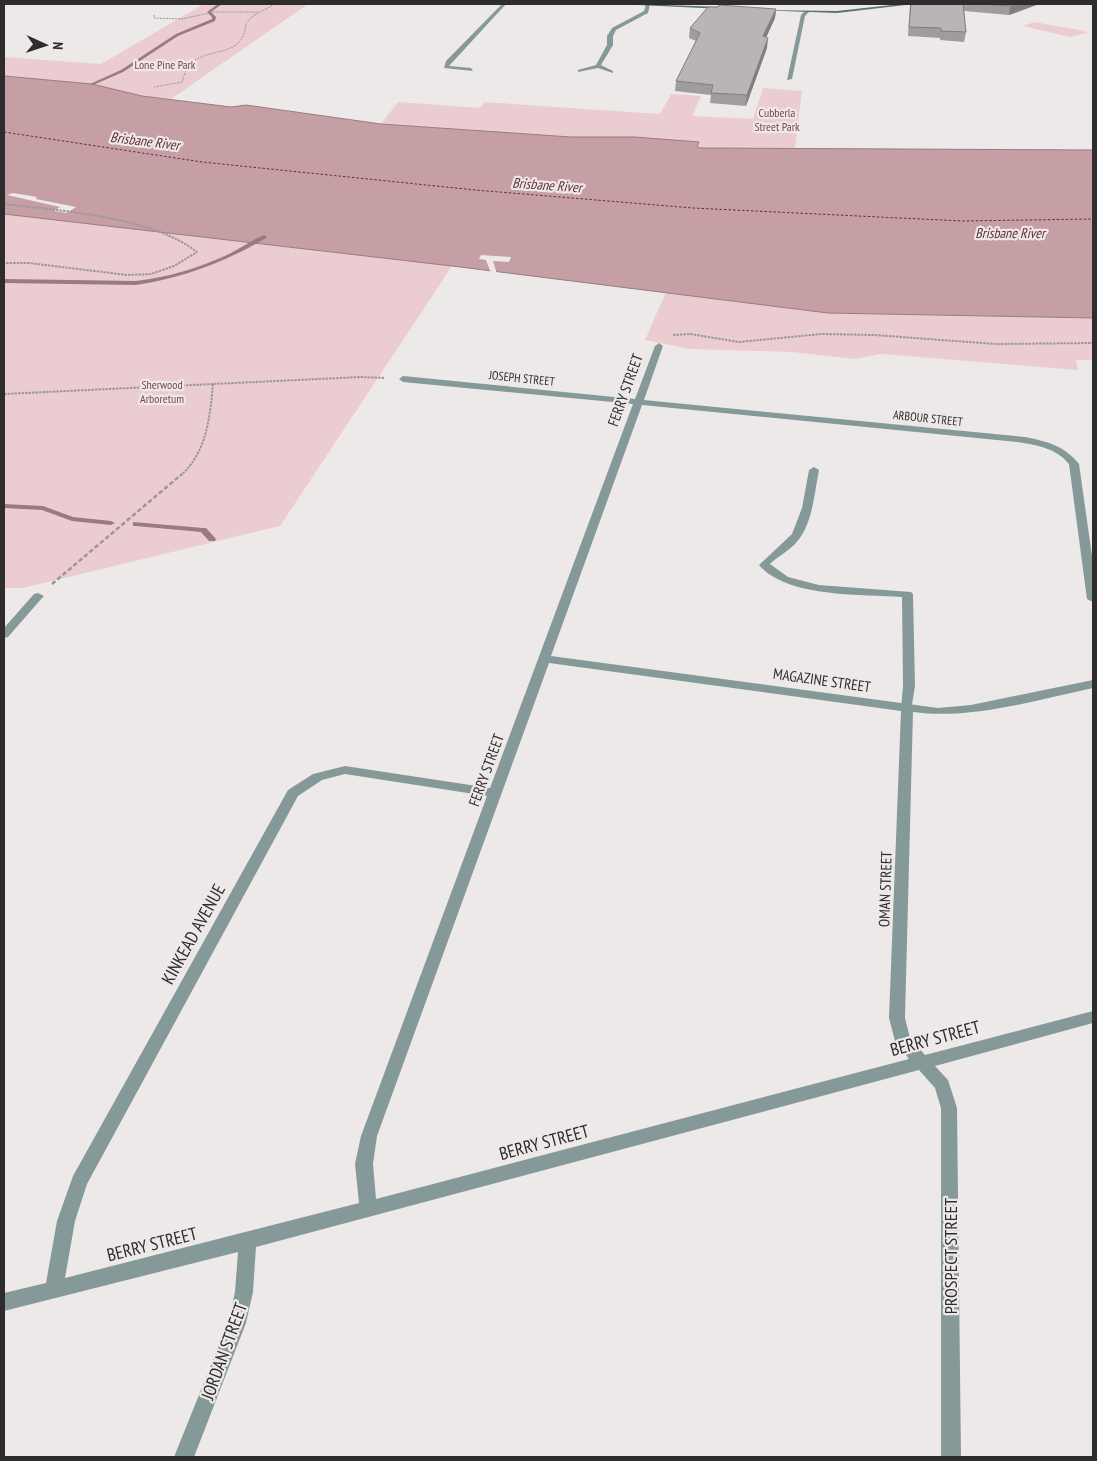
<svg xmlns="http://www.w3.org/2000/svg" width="1097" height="1461" font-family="'PT Sans Narrow',sans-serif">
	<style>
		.green { fill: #ebccd0 }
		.water { fill: #c69fa5; stroke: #987c81 }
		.pier { fill: #eee9e9 }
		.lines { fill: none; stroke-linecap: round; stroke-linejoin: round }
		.stream { fill: #987c81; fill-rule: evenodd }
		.ferry { stroke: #622e39; stroke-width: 1; stroke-dasharray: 2.5 2; stroke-linecap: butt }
		.path-far2 { stroke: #9c9898; stroke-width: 1; stroke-dasharray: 2 1; stroke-linecap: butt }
		.path-far1 { stroke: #9c9898; stroke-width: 2; stroke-dasharray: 2.5 1; stroke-linecap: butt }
		.path { stroke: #9c9898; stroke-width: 2.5; stroke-dasharray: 4.5 2.5; stroke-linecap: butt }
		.lane { fill: #869999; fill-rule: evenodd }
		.street { fill: #869999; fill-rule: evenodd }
		.secondary { fill: #567272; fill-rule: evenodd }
		.wall { fill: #a09b9c }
		.shaded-wall { fill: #827e7f }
		.building { fill: #bab4b5; stroke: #827e7f }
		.labels { text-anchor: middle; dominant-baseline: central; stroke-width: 4.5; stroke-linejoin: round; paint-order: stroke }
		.far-park-label { font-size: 12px; fill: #7b444f; stroke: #eee9e9 }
		.far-street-label { font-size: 12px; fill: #2e2c2d; stroke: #eee9e9 }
		.far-water-label { font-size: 14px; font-style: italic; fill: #622e39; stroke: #eee9e9 }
		.street-label { font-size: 15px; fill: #2e2c2d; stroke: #eee9e9 }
		.near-street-label { font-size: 18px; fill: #2e2c2d; stroke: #eee9e9 }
	</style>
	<rect width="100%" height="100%" fill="#eee9e9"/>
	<!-- green -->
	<path class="green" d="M204 4H308L171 99 142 96 92 84 4 76V57L101 64Z
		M1034 22 1085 31 1087 33 1070 37 1023 26Z
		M763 88 802 91 795 148H701L697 147 698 142 635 137H571L381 124 398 102 480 108 484 102 660 114 671 94 701 96 692 116 753 119Z
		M4 214 452 266 280 526 23 588H4Z
		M666 292 828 313 1093 318V360H1076L1078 370 881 354 855 359 792 352 690 349 645 340Z"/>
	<!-- water -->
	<path class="water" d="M4 76 92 84 142 96 231 107 246 105 381 124 571 137H635L699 142 697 147 701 148 1093 150V318L828 313 452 266 4 214Z"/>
	<!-- pier -->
	<path class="pier" d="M13 193 37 197 36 199 76 207 67 213 54 211 60 207 7 195Z
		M481 255 511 257 509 262 493 261 497 274 491 273 486 260 479 259Z"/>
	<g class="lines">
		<!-- stream -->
		<path class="stream" d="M218 4H222L211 12 216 17 215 21 178 36 123 72 93 85 90 84 121 70 176 34 212 19V17L207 12Z
			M264 235 267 237 266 238C225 262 183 278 136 285L4 283V279L136 281C169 277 199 268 229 254 241 248 252 240 264 235Z
			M4 504 43 506 73 517 111 521 115 523 111 525 72 521 42 510 4 508Z
			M133 522 203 528H206L216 539 215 541H209L201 532 136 526H133Z"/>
		<!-- ferry -->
		<path class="ferry" d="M4 132 202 162 475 190 693 208 962 221 1093 219"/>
		<!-- path-far2 -->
		<path class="path-far2" d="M154 15V18L182 19 214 12H259
			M154 87 182 82C184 76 186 69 190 64 209 46 244 59 246 23L253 16 275 4"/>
		<!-- path-far1 -->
		<path class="path-far1" d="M4 204C61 211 151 216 197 252L174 266 151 274 127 275 29 263H4
			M673 335 690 334 739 342 821 334 874 335 996 344 1093 343
			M4 394 360 377 385 378
			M180 476C207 453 210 416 213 384"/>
		<!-- path -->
		<path class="path" d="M52 584 182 474"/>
		<!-- lane -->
		<path class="lane" d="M814 467 819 470C814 494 813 525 795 544 787 552 777 557 770 564L788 577 819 585 911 592 913 594 915 686 911 711 907 712 901 708 903 686 902 597C861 594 787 598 759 565L792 534 802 508 809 470Z"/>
		<!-- street -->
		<path class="street" d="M502 4H506L449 66 471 68 473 71 444 68 446 61Z
			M646 4H650L648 13 616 30 613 36V45L601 65 613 71V73L598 68 578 72V70L596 65 607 45V36L612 28 644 11Z
			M805 11 809 12 805 16 792 79 787 80 801 15Z
			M659 343 663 346 644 400 1025 437C1046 441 1065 446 1079 464L1093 563V602L1087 599 1069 464C1056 448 1037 445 1017 442L642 405 551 656 938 708 971 705 1093 680V688C1036 700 972 720 913 712L905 1018 910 1038 925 1055 1093 1011V1023L935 1066 948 1080 957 1108 961 1457H941V1108L935 1088 919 1070 256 1247 253 1292 246 1323 194 1457H174L228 1323 235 1292 238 1252 4 1311V1293L46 1283 57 1221 73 1176 288 790 313 774 345 766 490 788 633 404 403 382 399 379 403 376 635 399 655 346ZM549 663 901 711 889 1018 895 1041 909 1059 376 1199 373 1164 377 1136ZM345 774 487 796 361 1136 355 1164 359 1203 65 1278 75 1221 87 1184 298 796 322 780Z
			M38 593 44 596 42 598 8 637 4 638V628L34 594Z"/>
		<!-- secondary -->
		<path class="secondary" d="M636 4 723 7 725 8 723 9 638 5Z
			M901 4H914L837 13 758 10 837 11Z"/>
	</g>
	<!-- wall -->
	<path class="wall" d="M910 4H1039L1009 15 964 11 966 32 964 42 940 40V38L908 36Z
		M718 7 776 9 775 18 766 38 767 48 746 106 710 103 711 95 675 91 676 81 696 41 689 38 690 28Z"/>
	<!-- shaded-wall -->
	<path class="shaded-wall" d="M1017 4H1039L1009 15 1010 6Z
		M776 9 775 18 762 46 763 36Z
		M768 38 767 48 746 106 747 95Z"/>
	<!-- building -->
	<path class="building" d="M911 4H963L966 32 941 31V28L909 27Z
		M983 4H1017L1010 6Z
		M719 5 776 9 763 36 768 38 747 95 711 93 713 85 676 81 700 33 690 28 708 7H718Z"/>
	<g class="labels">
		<!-- far-park labels -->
		<g class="far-park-label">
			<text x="165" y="64">Lone Pine Park</text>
			<text x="777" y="112">Cubberla<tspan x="777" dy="14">Street Park</tspan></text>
			<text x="162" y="384">Sherwood<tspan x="162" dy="14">Arboretum</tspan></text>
		</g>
		<!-- far-street labels -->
		<g class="far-street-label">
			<text transform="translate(522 378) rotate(6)">JOSEPH STREET</text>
			<text transform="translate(928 418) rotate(6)">ARBOUR STREET</text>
		</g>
		<!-- far-water labels -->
		<g class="far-water-label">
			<text transform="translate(145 141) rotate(7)">Brisbane River</text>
			<text transform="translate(547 185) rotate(4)">Brisbane River</text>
			<text x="1010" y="233">Brisbane River</text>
		</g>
		<!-- street labels -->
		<g class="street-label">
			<text transform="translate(625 390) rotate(-70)">FERRY STREET</text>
			<text transform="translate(822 680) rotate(8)">MAGAZINE STREET</text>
			<text transform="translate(486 770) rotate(-70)">FERRY STREET</text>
			<text transform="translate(885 889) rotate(-88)">OMAN STREET</text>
		</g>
		<!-- near-street labels -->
		<g class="near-street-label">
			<text transform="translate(193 934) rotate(-61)">KINKEAD AVENUE</text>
			<text transform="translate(935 1038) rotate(-15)">BERRY STREET</text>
			<text transform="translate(544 1142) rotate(-15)">BERRY STREET</text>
			<text transform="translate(152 1244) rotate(-14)">BERRY STREET</text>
			<text transform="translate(950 1256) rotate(-90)">PROSPECT STREET</text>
			<text transform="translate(224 1351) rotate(-70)">JORDAN STREET</text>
		</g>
	</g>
	<!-- border -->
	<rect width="1097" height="1461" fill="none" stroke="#2e2c2d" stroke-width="10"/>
	<!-- north arrow -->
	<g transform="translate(45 45) rotate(93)" stroke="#eee9e9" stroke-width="4" paint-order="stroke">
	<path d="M0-4L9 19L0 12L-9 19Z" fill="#2e2c2d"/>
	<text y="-8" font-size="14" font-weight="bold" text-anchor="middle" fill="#2e2c2d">N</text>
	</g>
</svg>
